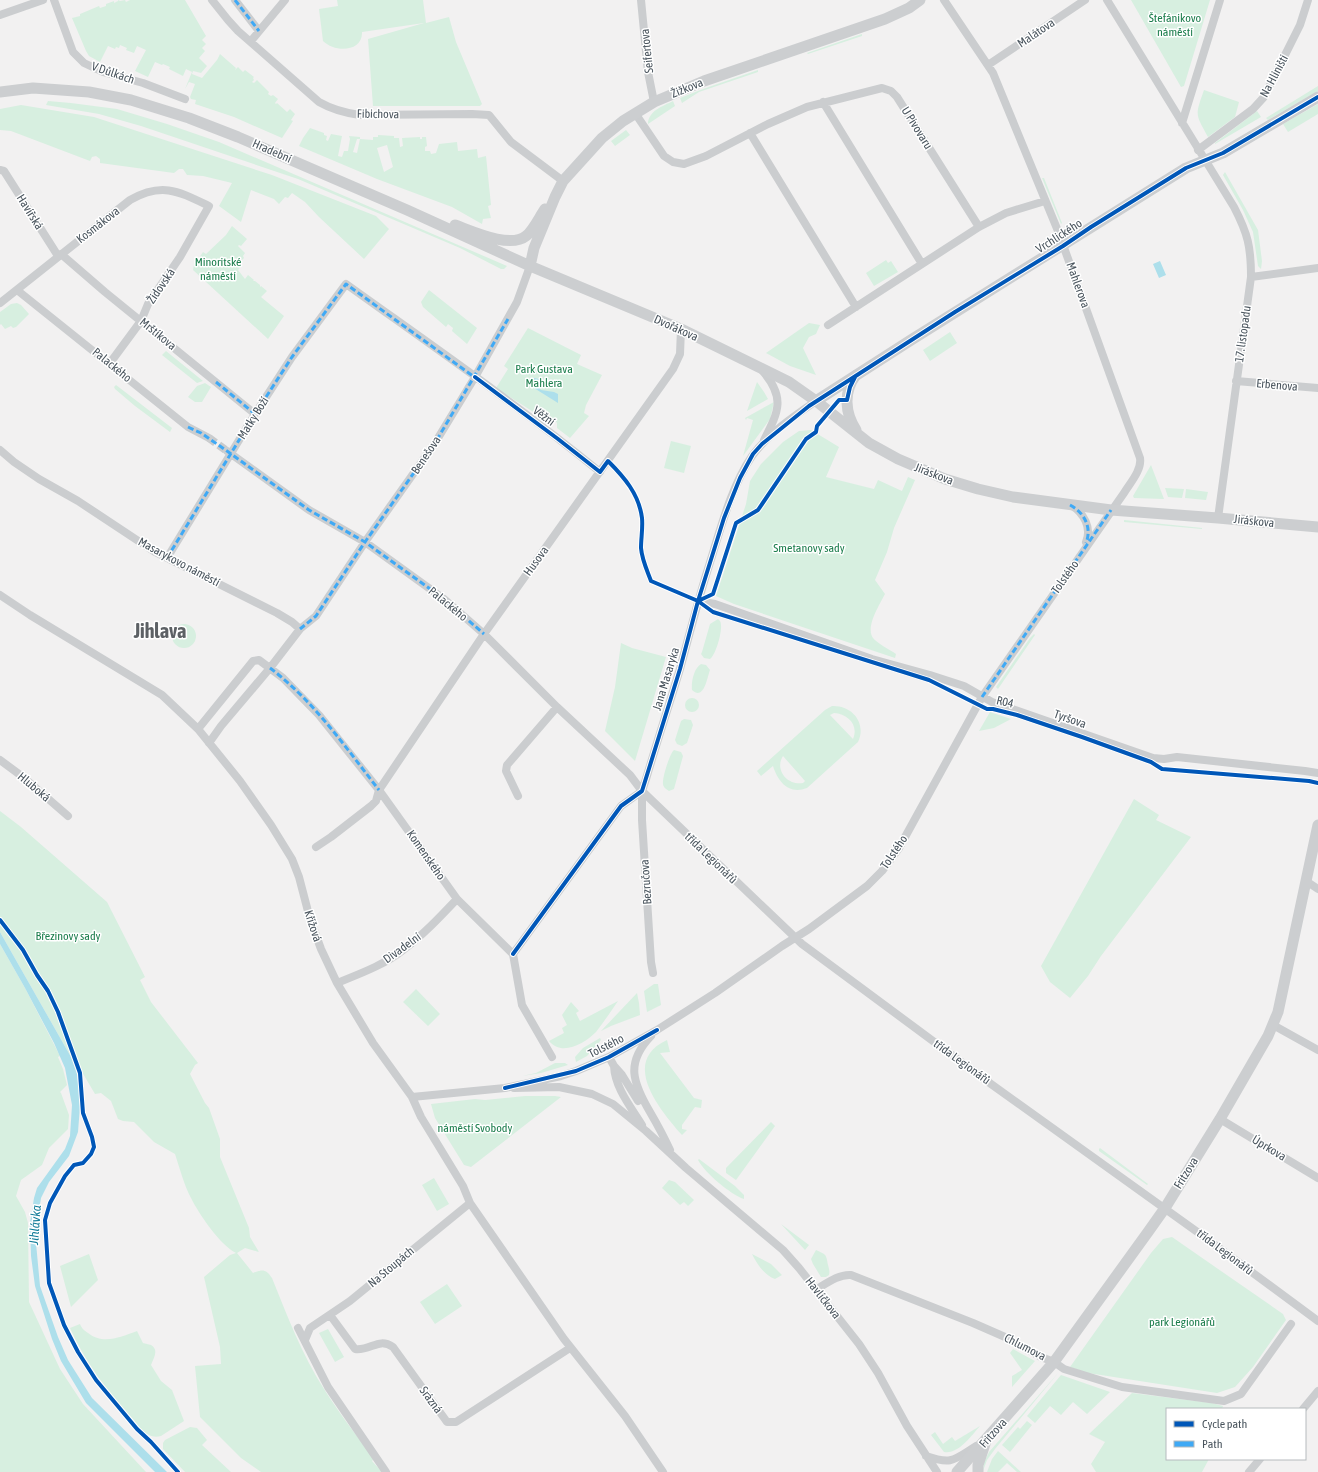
<svg xmlns="http://www.w3.org/2000/svg" width="1318" height="1472" font-family="'Asap Condensed',sans-serif">
	<style>
		.green { fill: #d7efe0; fill-rule: evenodd }
		.water { fill: #addfeb }
		.lines { fill: none; stroke-linecap: round; stroke-linejoin: round }
		.street-tunnel { stroke: #c8cacc; stroke-width: 8; stroke-dasharray: 8 4; stroke-linecap: butt }
		.street { stroke: #cbcdcf; stroke-width: 8 }
		.secondary { stroke: #ccced0; stroke-width: 11 }
		.quiet { stroke: #3fa9f5; stroke-width: 3; stroke-dasharray: 6 3; stroke-linecap: butt }
		.cycleway-casing { stroke: #fff; stroke-width: 6 }
		.cycleway { stroke: #0057b8; stroke-width: 4 }
		.labels { text-anchor: middle; dominant-baseline: central; stroke-width: 3; stroke-linejoin: round; paint-order: stroke }
		.park-label { font-size: 12px; fill: #1b7d4c; stroke: #fff }
		.street-label { font-size: 12px; fill: #49545d; stroke: #fff }
		.water-label { font-size: 13px; font-style: italic; fill: #127c98; stroke: #fff }
		.town-label { font-size: 20px; font-weight: bold; fill: #5d6165; stroke: #fff }
	</style>
	<rect width="100%" height="100%" fill="#f2f1f1"/>
	<!-- green -->
	<path class="green" d="M118 0 120 1 125 0 126 2 130 0H185L206 36 202 40 206 44 202 48 205 51 199 58 207 66 201 73 193 71 192 74 202 78 217 60 220 54 236 68 235 70 238 67 243 72 245 70 254 77 253 78 254 80 252 82 254 83 257 80 269 92 268 94 271 96 273 95 278 99 275 103 276 104 277 103 287 112 290 109 295 114 291 120 293 121 282 138 234 117 195 104 196 100 191 99 190 97 195 84 189 82 185 89 192 72 186 69 183 76 169 69 170 67 163 64 162 65 155 62 148 77 135 71 146 50 137 46 134 53 126 50 127 48 120 45 119 48 116 47 115 49 108 46 100 62 89 56 86 51 72 18 80 16V14L99 6 100 8 106 6V4L114 1V3L118 1Z
		M337 0H423L426 23 449 17 456 42 482 104 480 106H373L368 39 424 23 362 32C363 52 335 53 323 41L319 9 338 6Z
		M1131 0H1210L1184 86 1181 87Z
		M862 34V36L808 54 807 53Z
		M758 70V72L699 92 682 103 680 98 703 89Z
		M1318 86V91L1268 120 1266 118Z
		M1204 90 1239 102 1235 117 1208 137C1195 113 1195 116 1204 90Z
		M48 101 71 103 117 109 167 124 219 142 507 266 504 269H501L460 248 298 179 141 126 99 114 46 105Z
		M673 101 675 106 648 124C648 111 663 106 673 101Z
		M1318 104V114L1288 132 1283 124Z
		M21 105 94 117 272 175 376 216 389 229 364 259 319 217 305 202 292 193 288 198 285 197 279 204 274 199 251 190 241 222 219 206 232 183 203 176 187 175 183 169H179L174 173 100 163V159L96 156 92 157 90 161 11 131 0 130V109Z
		M1257 111 1261 117 1215 144V143Z
		M310 128 324 133V135L327 136 326 140 328 141 331 134 342 136 338 156 342 157 344 151H348L350 139 349 136 360 137V139H357L353 152 357 153 360 139 373 140V137H378V135L394 136V138H399L400 147 403 146 402 138 420 137V139H422V137H426L427 146 425 147V151H430L431 154 436 153 439 144 457 142 458 151 477 149 478 158 486 156 491 205 488 206 491 218 483 219 482 224 452 207 377 179 299 146 303 138ZM387 145 393 167 384 172 377 148Z
		M626 130 630 135 615 146 611 141Z
		M1225 172 1258 230 1262 261 1261 269 1258 266 1253 232 1243 210 1223 175Z
		M1042 178H1044L1062 223 1061 224Z
		M232 226 247 239 241 246 239 245 238 246 245 253 243 256 244 258 240 262 238 261 240 263V268L238 270 245 279 248 275 254 280 253 281H255L260 285V287L261 286 267 291 261 297 284 316 268 339 193 270 194 265 203 252 206 254 226 235Z
		M886 260 888 263 891 261 898 272 874 286 866 273Z
		M429 290 477 328 467 344 452 331 453 328 448 324 446 327 423 307 421 302Z
		M17 303 21 305 29 314 16 327 13 328 11 326 5 329 1 324 0 325V312L11 304Z
		M809 323 820 325 816 334 809 337 803 348 816 375 790 366 766 353Z
		M528 328 581 355 577 364 602 375 586 405 584 413 589 416 570 438 557 428V423L555 420H546L496 388 508 369 504 366Z
		M950 332 957 343 930 361 923 350Z
		M166 351 203 381 197 383 162 355Z
		M757 382 764 392 768 399 747 411Z
		M205 383 211 387 202 402H195L188 397 197 386Z
		M116 385 172 428 170 432 135 406 115 389 114 387Z
		M774 402 770 419 743 456 753 420 747 418 746 420 745 418Z
		M811 430 839 447 826 477 874 489 878 480 902 491 908 477 915 480 894 528 887 552 875 580 885 594C880 604 865 627 873 638 877 643 890 650 896 654L895 658 734 604 716 596 746 504 750 481 761 464 783 442 799 431Z
		M671 441 691 446 684 473 664 468Z
		M1151 465 1164 499 1134 498 1133 496Z
		M1165 488 1184 489 1182 498 1168 497Z
		M1186 489 1208 492 1206 500 1185 498Z
		M1124 520 1202 528V529L1124 522Z
		M718 619 720 621C724 627 716 655 710 659L704 658 701 654 702 652 710 624Z
		M172 636a12 12 0 1 1 24 0a12 12 0 1 1-24 0Z
		M1034 634 1035 635 998 689 996 687 1030 638Z
		M621 643 632 648 666 657 635 761 605 731 615 687Z
		M701 664 706 665 710 670C707 678 704 701 692 690 691 682 694 668 701 664Z
		M685 705a7 7 0 1 1 14 0a7 7 0 1 1-14 0Z
		M832 706C852 705 867 723 858 742L807 788C789 795 778 782 773 766L761 776 757 771 825 710ZM834 713C848 714 859 725 853 739L830 715ZM783 756 805 781 803 783C788 786 774 770 783 756Z
		M990 712 1011 719 994 728 979 731Z
		M684 719 691 720 693 725 687 743 682 746 677 744 675 740 681 721Z
		M674 750 681 752 683 756 674 789 669 791C666 789 663 787 663 784 662 778 670 753 674 750Z
		M1134 799 1159 815 1156 820 1191 837 1101 956 1088 976 1070 998 1050 982 1041 966Z
		M0 811 21 827 107 902 145 977 140 980 151 1002 198 1063 195 1065 190 1074 205 1103 209 1108 220 1139V1157L249 1228 250 1237 259 1252 245 1248 237 1253 253 1273C263 1269 266 1269 272 1278 287 1315 302 1355 324 1389 339 1413 357 1436 374 1459L372 1461 382 1472H261L241 1458 200 1417 195 1366 221 1364 220 1347 204 1277 230 1255 236 1253C220 1245 199 1214 191 1198 184 1185 180 1169 175 1154L154 1142 134 1122 123 1121 118 1119 111 1101 101 1093 95 1094 82 1072 76 1071 71 1057 0 932Z
		M0 944 25 988 60 1056 58 1057 63 1069 67 1085 60 1092 61 1093 69 1115 68 1129 49 1148 42 1165 21 1180 16 1196 25 1212 28 1223 29 1302 60 1369 83 1404 146 1472H0Z
		M654 984H658L661 1005 647 1012 644 991Z
		M416 989 440 1014 428 1026 403 1002Z
		M637 993 639 1003 640 1015 611 1026 601 1031Z
		M618 1001C611 1011 604 1022 596 1032 585 1043 562 1057 549 1041L564 1033 562 1028 567 1025 562 1015 571 1002 579 1011 576 1013 580 1021Z
		M600 1038 601 1040 587 1056 576 1062 575 1057 583 1048Z
		M667 1040 670 1052 660 1053 694 1098 702 1100 701 1108 695 1107 682 1125V1129L687 1130 682 1135C661 1111 619 1062 667 1040Z
		M555 1063H565L568 1065 541 1073 522 1076 536 1073Z
		M525 1096H555L561 1097 471 1167 464 1165 435 1118 431 1104 475 1099 485 1100Z
		M771 1122 775 1126 736 1180 726 1173V1168Z
		M1100 1148 1148 1184 1147 1185 1099 1151V1149Z
		M699 1159 735 1186 744 1195V1199C730 1194 705 1173 698 1160Z
		M434 1178 449 1204 437 1211 422 1185Z
		M669 1180 675 1182 694 1200 688 1206 684 1202 680 1205 679 1204 662 1188Z
		M781 1224 809 1245 805 1250Z
		M1172 1237 1283 1314 1286 1320 1253 1367 1235 1387 1217 1393 1088 1373 1070 1367 1151 1253 1163 1239Z
		M816 1250C826 1255 826 1253 828 1265 829 1269 830 1271 829 1275L826 1277H821L813 1264 811 1259Z
		M89 1254 98 1280 71 1307 60 1266Z
		M752 1254 771 1264 782 1275 775 1279C764 1275 757 1264 752 1254Z
		M447 1284 462 1306 435 1324 420 1302Z
		M80 1324C82 1329 84 1330 88 1333 103 1345 121 1337 137 1331L143 1343 151 1345C159 1350 154 1357 151 1365L161 1381 172 1390 184 1421 161 1436C157 1437 153 1437 149 1435 142 1432 137 1424 132 1418 107 1391 85 1362 70 1328Z
		M328 1329 344 1357 335 1362 319 1333Z
		M1013 1349 1035 1361 1012 1387V1376L1022 1370 1010 1353Z
		M1059 1372 995 1449 987 1460 983 1471 984 1462 989 1452Z
		M1061 1375 1110 1392 1087 1414 1073 1402 1061 1415 1050 1406 1035 1423 1027 1416Z
		M1132 1393 1212 1403 1223 1406 1222 1409H1167V1459H1209L1202 1472H1096L1091 1464 1105 1442 1089 1434Z
		M1027 1421 1032 1425 1010 1452 1002 1445 1018 1427 1020 1429Z
		M980 1426C972 1435 958 1455 944 1452L931 1435 935 1432 943 1444 952 1437 955 1441Z
		M190 1427 197 1428 207 1440 202 1445 231 1472H185L163 1449V1443L165 1440Z
		M998 1451 1021 1472H1017L1007 1463 998 1472H987L992 1459Z"/>
	<!-- water -->
	<path class="water" d="M1160 261 1166 275 1159 278 1153 264Z
		M534 378 539 379 540 383 539 388 541 390 554 392 558 394V403L526 383Z
		M0 932 71 1057 77 1074 79 1090 80 1106 78 1132 69 1156 49 1182 41 1198 37 1224 36 1243 40 1286 58 1337 68 1360 92 1398 167 1472H155L86 1403 61 1361 52 1339 35 1286 31 1256 30 1223 34 1198 37 1188 65 1149 70 1136 72 1105 65 1068 54 1043 25 988 0 944Z"/>
	<g class="lines">
		<!-- street-tunnel -->
		<path class="street-tunnel" d="M209 438 227 451"/>
		<!-- street -->
		<path class="street" d="M54 0 73 52 84 63 103 72 143 83 185 99
			M212 0 228 20 238 31 319 102C333 110 345 113 360 115L472 114 489 115 511 142 563 181
			M235 0 259 31
			M641 0 648 72 654 102
			M1107 0 1234 207C1248 234 1251 247 1251 277L1218 518
			M0 15 43 0
			M251 41 285 0
			M988 65 1085 0
			M823 102 922 264
			M635 113 664 156 673 162 684 164 706 156 768 124 807 107 882 88 891 91 897 97 979 227
			M1182 123 1220 0
			M750 133 856 307
			M1198 150 1253 109 1264 97 1300 25 1308 0
			M0 170 4 171 58 256
			M61 254 105 292 255 414
			M1251 277 1318 268
			M17 290 188 427 209 438
			M0 303 130 200C162 182 178 191 209 206L180 257 148 304 141 321 110 363
			M828 325 979 227 1006 213 1045 201
			M761 369C786 397 779 411 764 440
			M1236 381 1318 388
			M0 450 14 462 39 479 78 501 155 552 277 613 292 622 300 629
			M227 451 309 510 365 542 444 599 484 634 557 707 630 775 642 791 802 944 991 1084 1196 1231 1318 1321
			M1071 505C1084 513 1092 528 1086 542
			M167 558 255 414 292 357 346 284C431 345 518 405 600 472
			M0 595 30 615 162 695 198 729 240 781 271 825 292 859 299 877 310 919 321 949 337 983 373 1043 412 1097 421 1117 463 1186 470 1203 564 1339 625 1416 663 1472
			M698 601 715 604 872 659 930 675 964 686 992 702 1153 758 1164 759 1177 757 1305 771 1318 773
			M198 729 253 661 259 660 283 678 319 715 379 790 457 899 513 954 522 1005 552 1057
			M209 743 221 726 270 668 300 629 316 616 365 542 435 443 475 377 517 302 530 266
			M0 760 23 777 68 816
			M518 796 506 771 507 765 557 707
			M316 847 331 837 371 806 376 801 379 790 484 634 673 369 680 354 681 329
			M1306 881 1318 889
			M513 954 621 806 642 791
			M653 973 651 962 642 820V791L646 779C657 742 669 705 680 669 689 636 697 604 707 572 719 535 730 488 752 456 768 434 794 416 816 401
			M337 983C359 974 384 965 403 950 423 935 440 917 457 899
			M1273 1025 1318 1050
			M651 1036C625 1063 633 1083 650 1112 657 1124 664 1137 670 1150
			M609 1057 614 1066 622 1075 638 1101
			M614 1066C615 1088 631 1107 642 1125
			M514 1088 559 1087 592 1094 613 1104 646 1131 686 1168 783 1250 799 1268 859 1344 878 1373 907 1426 937 1472
			M412 1097 505 1088 561 1076 576 1071 609 1057 657 1030 715 993 782 946 809 929 867 886 882 871 899 848 982 697 1124 493C1130 483 1142 470 1140 458L1058 231 993 73 944 0
			M1220 1119 1318 1178
			M817 1289C827 1283 839 1274 851 1275L973 1323 1005 1337 1041 1357 1054 1362 1064 1369 1122 1387 1224 1401 1241 1394 1291 1324
			M330 1315 355 1349C371 1351 378 1337 393 1347L447 1422H456L570 1348
			M298 1328 328 1387 386 1472
			M305 1340 310 1328 350 1301 470 1203
			M1303 1409 1318 1391
			M926 1456C952 1465 954 1460 976 1446
			M1249 1472 1260 1459"/>
		<!-- secondary -->
		<path class="secondary" d="M0 92 33 88 89 92 131 100 189 118 238 137 407 210 530 266 681 329 789 382 816 401 869 443 898 459 945 479 978 489 1013 497 1111 510 1218 518 1318 527
			M455 225C472 231 510 249 526 236 533 231 540 216 545 209
			M530 266 534 248 555 197 563 181 602 138 623 121 654 102 704 81 885 19 909 8 920 0
			M816 401 911 340 1186 168 1223 153 1318 97
			M856 430C845 413 843 392 856 375
			M957 1472 1054 1362 1148 1232 1165 1208 1220 1119 1268 1036 1278 1012 1318 825
			M978 1472V1465L985 1444"/>
		<!-- quiet -->
		<path class="quiet" d="M235 0 259 31
			M216 382 255 414
			M188 427 201 433 227 451 309 510 365 542 444 599 484 634
			M1070 505C1085 513 1092 528 1086 543
			M167 558 255 414 292 357 346 284 477 379
			M300 629 316 616 365 542 435 443 508 319
			M270 668C314 701 346 748 379 790
			M982 697 1111 510"/>
		<defs>
			<path id="cycleway" d="M475 377 558 439 600 472 608 461C624 477 639 494 642 518 643 528 641 538 641 548 642 560 647 570 651 581L698 601 713 612 929 680 987 709H993L1017 715 1082 737 1151 762 1162 769 1309 781 1318 783
				M698 601 713 594 736 523 758 510 806 439 816 432 817 426 839 400H847L850 387 855 377
				M0 920 23 950 37 975 48 991 58 1012 80 1073 83 1113 92 1137 94 1147 91 1154 83 1163 74 1165 65 1176 50 1203 45 1220 49 1283 64 1325 78 1352 96 1380 137 1429 151 1442 178 1472
				M513 954 621 806 642 791 680 669 698 601 724 518 740 478 753 454 762 444 809 406 955 312 1063 246 1091 227 1186 168 1223 153 1318 97
				M505 1088 576 1071 609 1057 657 1030"/>
		</defs>
		<!-- cycleway casing -->
		<use href="#cycleway" class="cycleway-casing"/>
		<!-- cycleway -->
		<use href="#cycleway" class="cycleway"/>
	</g>
	<g class="labels">
		<!-- park labels -->
		<g class="park-label">
			<text x="1175" y="18">Štefánikovo<tspan x="1175" dy="14">náměstí</tspan></text>
			<text x="218" y="262">Minoritské<tspan x="218" dy="14">náměstí</tspan></text>
			<text x="544" y="369">Park Gustava<tspan x="544" dy="14">Mahlera</tspan></text>
			<text x="809" y="548">Smetanovy sady</text>
			<text x="68" y="936">Březinovy sady</text>
			<text x="475" y="1128">náměstí Svobody</text>
			<text x="1182" y="1322">park Legionářů</text>
		</g>
		<!-- street labels -->
		<g class="street-label">
			<text transform="translate(1036 33) rotate(-34)">Malátova</text>
			<text transform="translate(647 51) rotate(-96)">Seifertova</text>
			<text transform="translate(113 73) rotate(19)">V Důlkách</text>
			<text transform="translate(1274 76) rotate(-62)">Na Hliništi</text>
			<text transform="translate(687 88) rotate(-22)">Žižkova</text>
			<text transform="translate(378 114) rotate(1)">Fibichova</text>
			<text transform="translate(917 128) rotate(58)">U Pivovaru</text>
			<text transform="translate(272 151) rotate(24)">Hradební</text>
			<text transform="translate(30 212) rotate(58)">Havířská</text>
			<text transform="translate(98 225) rotate(-38)">Kosmákova</text>
			<text transform="translate(1059 236) rotate(-33)">Vrchlického</text>
			<text transform="translate(1078 285) rotate(70)">Mahlerova</text>
			<text transform="translate(161 286) rotate(-56)">Židovská</text>
			<text transform="translate(676 328) rotate(24)">Dvořákova</text>
			<text transform="translate(158 334) rotate(39)">Mrštíkova</text>
			<text transform="translate(1243 334) rotate(-82)">17. listopadu</text>
			<text transform="translate(112 365) rotate(39)">Palackého</text>
			<text transform="translate(1277 385) rotate(5)">Erbenova</text>
			<text transform="translate(544 416) rotate(36)">Věžní</text>
			<text transform="translate(253 418) rotate(-58)">Matky Boží</text>
			<text transform="translate(426 455) rotate(-56)">Benešova</text>
			<text transform="translate(934 474) rotate(21)">Jiráskova</text>
			<text transform="translate(1254 521) rotate(6)">Jiráskova</text>
			<text transform="translate(536 561) rotate(-54)">Husova</text>
			<text transform="translate(179 562) rotate(28)">Masarykovo náměstí</text>
			<text transform="translate(1065 577) rotate(-55)">Tolstého</text>
			<text transform="translate(448 604) rotate(39)">Palackého</text>
			<text transform="translate(666 679) rotate(-73)">Jana Masaryka</text>
			<text transform="translate(1005 702) rotate(13)">R04</text>
			<text transform="translate(1070 719) rotate(19)">Tyršova</text>
			<text transform="translate(34 787) rotate(40)">Hluboká</text>
			<text transform="translate(894 852) rotate(-56)">Tolstého</text>
			<text transform="translate(426 855) rotate(55)">Komenského</text>
			<text transform="translate(711 858) rotate(44)">třída Legionářů</text>
			<text transform="translate(646 882) rotate(-94)">Bezručova</text>
			<text transform="translate(313 926) rotate(72)">Křížová</text>
			<text transform="translate(402 948) rotate(-36)">Divadelní</text>
			<text transform="translate(606 1046) rotate(-27)">Tolstého</text>
			<text transform="translate(962 1062) rotate(36)">třída Legionářů</text>
			<text transform="translate(1269 1148) rotate(31)">Úprkova</text>
			<text transform="translate(1186 1173) rotate(-58)">Fritzova</text>
			<text transform="translate(1225 1252) rotate(37)">třída Legionářů</text>
			<text transform="translate(391 1267) rotate(-40)">Na Stoupách</text>
			<text transform="translate(823 1298) rotate(52)">Havlíčkova</text>
			<text transform="translate(1025 1347) rotate(27)">Chlumova</text>
			<text transform="translate(431 1400) rotate(54)">Srázná</text>
			<text transform="translate(993 1433) rotate(-48)">Fritzova</text>
		</g>
		<!-- water labels -->
		<g class="water-label">
			<text transform="translate(35 1225) rotate(-86)">Jihlávka</text>
		</g>
		<!-- town labels -->
		<g class="town-label">
			<text x="160" y="630">Jihlava</text>
		</g>
	</g>
	<!-- legend -->
	<rect x="1166" y="1408" width="140" height="52" fill="#ffffff" stroke="#b6bbbe"/>
	<rect x="1174" y="1421" width="20" height="6" fill="#0057b8" stroke="#b6bbbe"/>
	<text x="1202" y="1428" font-size="12" fill="#49545d">Cycle path</text>
	<rect x="1174" y="1441" width="20" height="6" fill="#3fa9f5" stroke="#b6bbbe"/>
	<text x="1202" y="1448" font-size="12" fill="#49545d">Path</text>
</svg>
